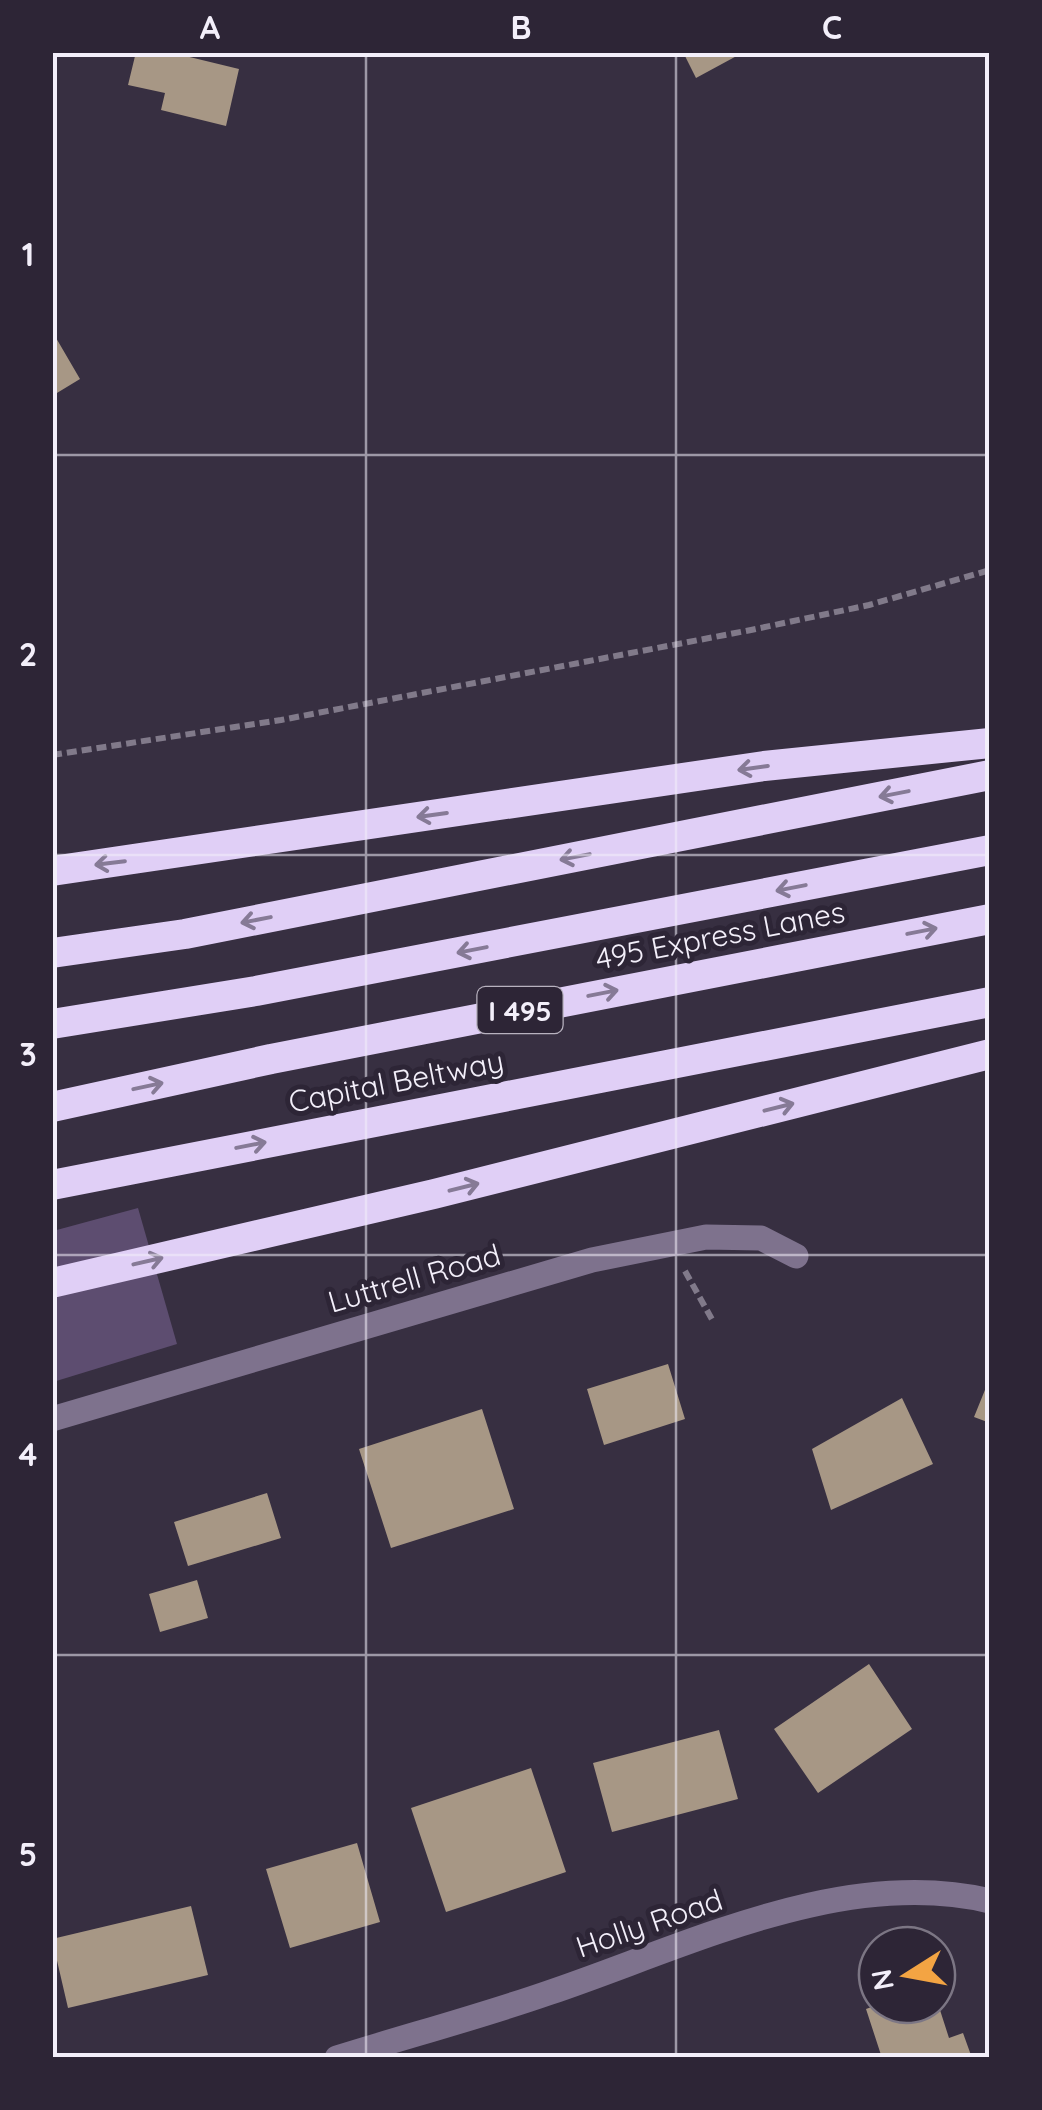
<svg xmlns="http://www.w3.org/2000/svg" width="1042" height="2110" font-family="Quicksand,sans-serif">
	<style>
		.green { fill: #5d4d70 }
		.building { fill: #a79785 }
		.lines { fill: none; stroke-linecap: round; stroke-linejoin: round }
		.path { stroke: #817a8a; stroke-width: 6; stroke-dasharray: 10 5; stroke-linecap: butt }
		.minor { stroke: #7e728d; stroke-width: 25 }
		.highway { stroke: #e0cff6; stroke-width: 30 }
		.oneway { stroke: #867a96 }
		.grid { fill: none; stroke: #f3effa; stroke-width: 2.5; stroke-opacity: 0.55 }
		.labels { text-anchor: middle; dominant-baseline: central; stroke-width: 10; stroke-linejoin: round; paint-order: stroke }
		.shield { fill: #2d2536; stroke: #b8b2bf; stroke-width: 2.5 }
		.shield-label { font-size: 28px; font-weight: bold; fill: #f3effa }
		.street-label { font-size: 30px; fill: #f3effa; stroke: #2d2536 }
		.neatline { fill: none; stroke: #f3effa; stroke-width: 4 }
		.grid-label { font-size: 32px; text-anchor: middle; font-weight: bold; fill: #f3effa }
	</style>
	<rect width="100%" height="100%" fill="#372f41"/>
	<!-- green -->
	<path class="green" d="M138 1208 177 1344 53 1382V1231Z"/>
	<!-- building -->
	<path class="building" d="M136 52H169L239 69 226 126 161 110 165 93 128 85Z
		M683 52H744L696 78Z
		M52 331 80 379 52 396Z
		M668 1364 685 1419 604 1445 587 1389Z
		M989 1380H990V1423L974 1417Z
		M902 1398 933 1464 831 1510 812 1449Z
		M482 1409 514 1509 391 1548 359 1449Z
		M267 1493 281 1538 188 1566 174 1522Z
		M197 1580 208 1618 160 1632 149 1594Z
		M869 1664 912 1729 818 1793 774 1729Z
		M719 1730 738 1799 612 1832 593 1763Z
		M531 1768 566 1872 446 1912 411 1808Z
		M357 1843 380 1922 290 1948 266 1869Z
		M191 1906 208 1975 68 2008 52 1939Z
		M877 2005H915L919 2017 940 2010 949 2038 963 2033 972 2058H882L866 2009Z"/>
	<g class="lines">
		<!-- path -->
		<path class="path" d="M52 755 281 720 751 630 869 605 990 570
			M685 1271 714 1323"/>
		<!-- minor -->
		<path class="minor" d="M52 1419 592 1260 706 1237 761 1238 796 1256
			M337 2058C407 2036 479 2017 548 1993 685 1947 843 1866 990 1901"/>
		<!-- highway -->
		<path class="highway" d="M52 871 764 766 990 743
			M52 953 185 934 990 775
			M52 1024 256 991 990 850
			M52 1107 271 1059 990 919
			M52 1185 990 1002
			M52 1283 434 1194 990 1054"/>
	</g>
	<!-- one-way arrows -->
	<defs><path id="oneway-shaft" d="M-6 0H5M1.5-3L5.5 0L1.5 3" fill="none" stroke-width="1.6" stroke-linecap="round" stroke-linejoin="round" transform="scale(2.5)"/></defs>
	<g class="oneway">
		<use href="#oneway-shaft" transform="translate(753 768) rotate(172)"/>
		<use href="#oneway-shaft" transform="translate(894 794) rotate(169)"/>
		<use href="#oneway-shaft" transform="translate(432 815) rotate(172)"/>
		<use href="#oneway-shaft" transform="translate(575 857) rotate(169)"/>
		<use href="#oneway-shaft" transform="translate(110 863) rotate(173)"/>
		<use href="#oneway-shaft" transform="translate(791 888) rotate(169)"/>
		<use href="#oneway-shaft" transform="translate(256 920) rotate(169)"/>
		<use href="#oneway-shaft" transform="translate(922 931) rotate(-11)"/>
		<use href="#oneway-shaft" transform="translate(472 950) rotate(169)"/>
		<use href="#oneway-shaft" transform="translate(603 993) rotate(-11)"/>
		<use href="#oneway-shaft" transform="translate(148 1086) rotate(-12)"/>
		<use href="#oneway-shaft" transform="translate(779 1107) rotate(-14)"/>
		<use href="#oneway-shaft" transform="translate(251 1145) rotate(-11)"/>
		<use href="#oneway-shaft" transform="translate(464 1187) rotate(-14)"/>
		<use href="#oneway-shaft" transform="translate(148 1261) rotate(-13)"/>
	</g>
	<!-- grid -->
	<path class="grid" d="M366 52V2058M676 52V2058M52 455H990M52 855H990M52 1255H990M52 1655H990"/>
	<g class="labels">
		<!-- shield labels -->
		<rect class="shield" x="477.5" y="987" width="85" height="46" rx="8"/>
		<g class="shield-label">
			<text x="520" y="1010">I 495</text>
		</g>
		<!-- street labels -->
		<g class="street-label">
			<text transform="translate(720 935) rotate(-11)">495 Express Lanes</text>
			<text transform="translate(396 1081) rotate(-11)">Capital Beltway</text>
			<text transform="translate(414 1278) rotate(-16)">Luttrell Road</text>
			<text transform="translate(649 1923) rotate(-19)">Holly Road</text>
		</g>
	</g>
	<!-- border -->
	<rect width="1042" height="2110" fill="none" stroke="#2d2536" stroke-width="110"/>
	<!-- north arrow -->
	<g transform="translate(907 1975) rotate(259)"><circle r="48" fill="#2d2536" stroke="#7c7684" stroke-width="2.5"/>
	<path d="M0-8L18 38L0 25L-18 38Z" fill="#f3a443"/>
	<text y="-15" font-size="28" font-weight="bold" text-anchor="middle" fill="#f3effa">N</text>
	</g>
	<rect x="55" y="55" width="932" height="2000" class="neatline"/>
	<g class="grid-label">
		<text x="210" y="39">A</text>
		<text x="521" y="39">B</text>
		<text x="832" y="39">C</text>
		<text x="28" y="266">1</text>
		<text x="28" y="666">2</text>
		<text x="28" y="1066">3</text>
		<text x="28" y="1466">4</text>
		<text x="28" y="1866">5</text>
	</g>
</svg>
